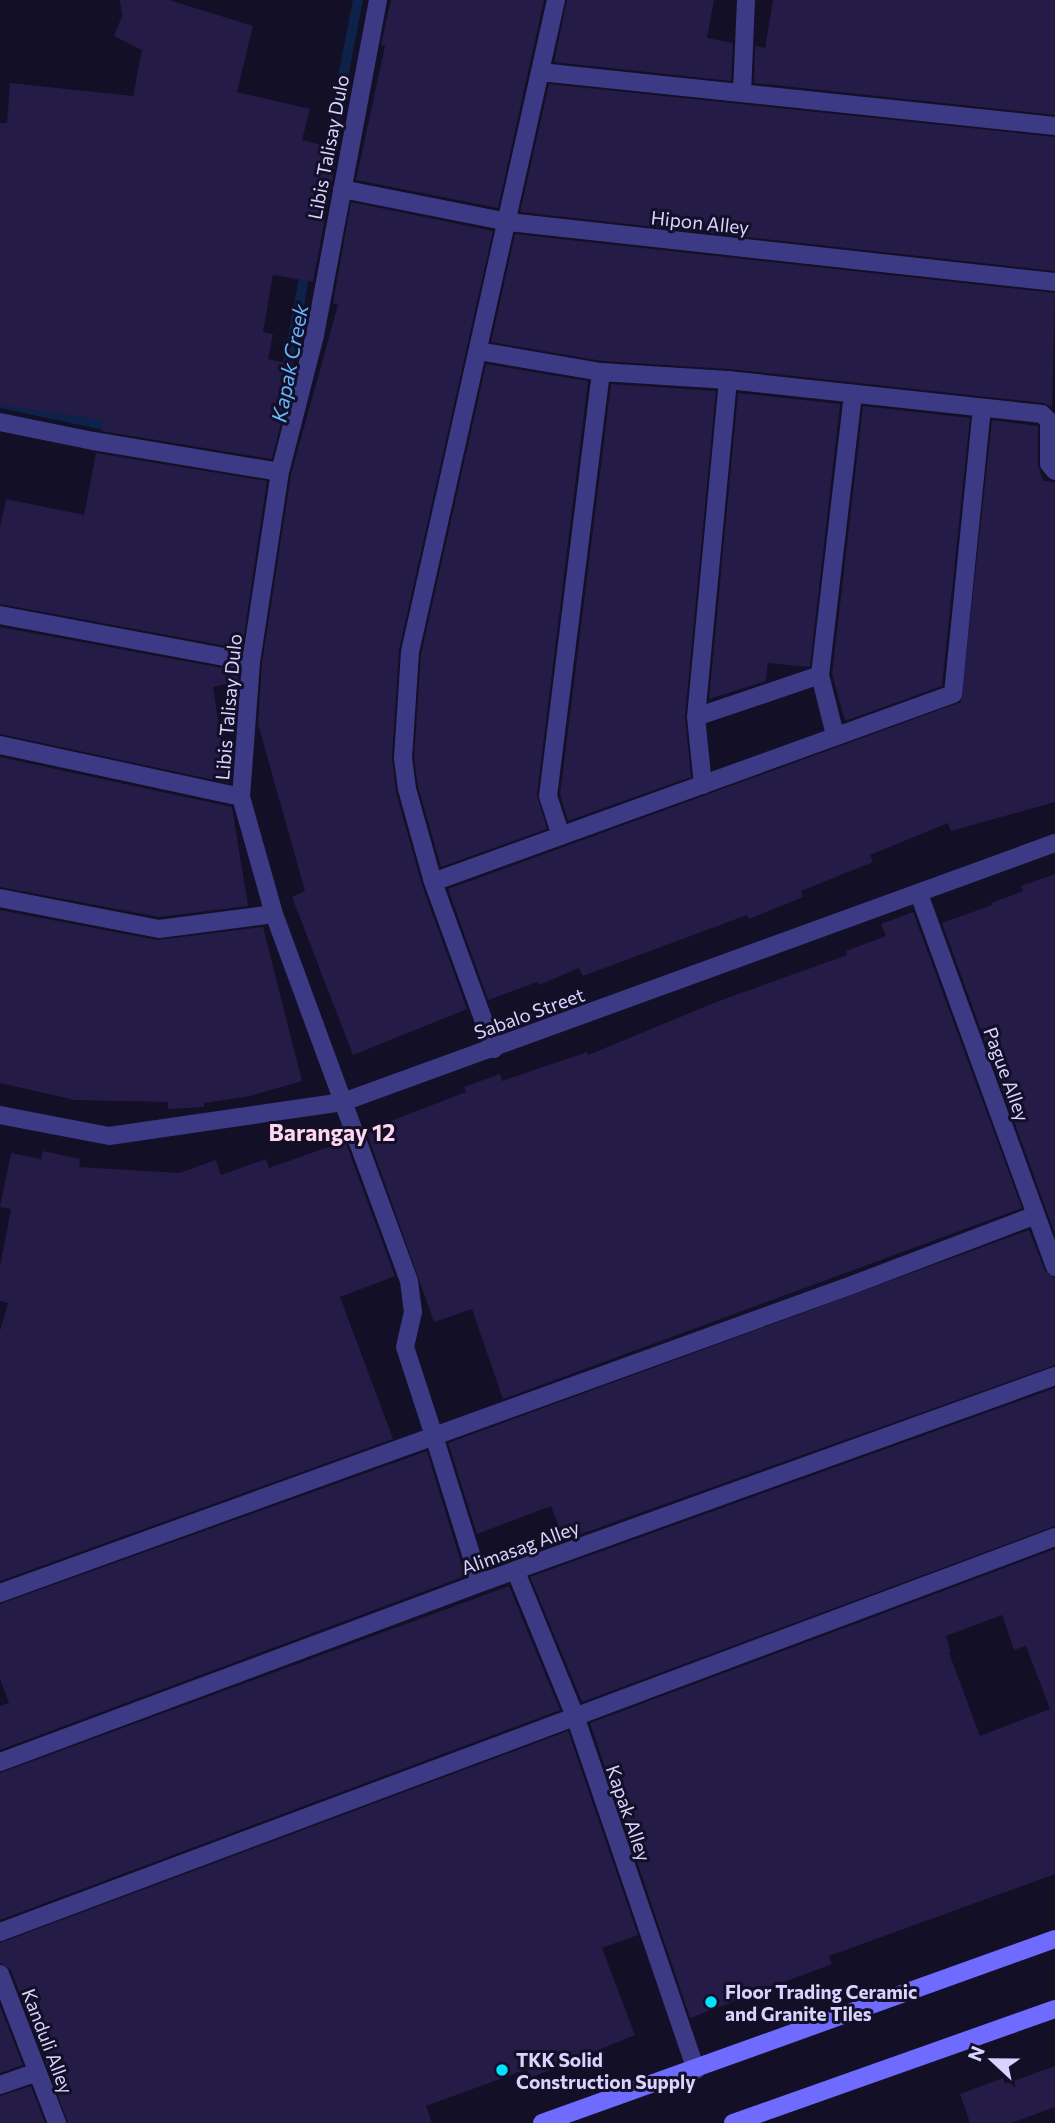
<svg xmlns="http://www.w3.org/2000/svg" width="1055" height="2123" font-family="Commissioner,sans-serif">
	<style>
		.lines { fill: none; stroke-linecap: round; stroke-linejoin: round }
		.stream { stroke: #0c2248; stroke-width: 10 }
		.building { fill: #241b47; fill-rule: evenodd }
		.service { stroke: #3d3a85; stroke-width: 18 }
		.minor { stroke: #3d3a85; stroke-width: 18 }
		.tertiary { stroke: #3d3a85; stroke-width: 18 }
		.secondary { stroke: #6f6bff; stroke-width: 18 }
		.poi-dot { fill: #00e5ff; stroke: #130f26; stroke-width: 2.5 }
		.labels { text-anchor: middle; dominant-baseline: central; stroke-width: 6; stroke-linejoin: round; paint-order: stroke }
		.street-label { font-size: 19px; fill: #d9d4ff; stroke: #130f26 }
		.poi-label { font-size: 19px; font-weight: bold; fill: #d9d4ff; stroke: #130f26; text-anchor: start }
		.water-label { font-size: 21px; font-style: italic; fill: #62b6ff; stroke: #130f26 }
		.quarter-label { font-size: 23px; font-weight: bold; fill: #ffd6f0; stroke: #130f26 }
	</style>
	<rect width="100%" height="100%" fill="#130f26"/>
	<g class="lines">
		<!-- stream -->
		<path class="stream" d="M327 159 358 0
			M286 375 306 267
			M0 403 114 427"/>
	</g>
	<!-- building -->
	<path class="building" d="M120 0H169L253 26 237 92 310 109 302 140 338 149 313 282 273 275 263 332 273 334 268 359 296 365 272 459 101 431 103 420 0 405V123H7L10 83 133 96 142 50 114 36 122 16Z
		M391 0H544L498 208 356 180 385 46 381 45Z
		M567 0H714L707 38 733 43 731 81 554 62Z
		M773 0H1055V115L754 83 755 46 765 48Z
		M549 84 1055 137V271L520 212Z
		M351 202 493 231 399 650 392 757 396 792 422 885 467 1009 353 1055 292 897 305 891 258 724 262 663 291 474 338 305 333 303Z
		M515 234 1055 293 1052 407 1043 403 729 369 602 361 491 342Z
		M486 364 588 381 537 795 547 829 441 867 418 787 414 758 421 654Z
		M611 384 716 391 685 716 691 777 568 821 560 795Z
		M738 393 840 404 810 667 768 663 766 681 709 699Z
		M863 406 970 418 942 686 845 721 832 674Z
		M992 420 1038 426V465L1043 481 1055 482V802L951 831 948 823 870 855 873 862 801 891 803 897 749 919 747 915 583 976 579 968 539 985 537 982 488 1000 448 889 961 702Z
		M96 453 267 481 242 649 0 604V528L6 499 84 515Z
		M0 627 239 671 238 681 213 687 228 783 0 734Z
		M0 757 232 807 248 906 159 917 0 887Z
		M1055 874V1234L942 923 992 905 991 903 1023 891 1021 886Z
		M0 910 157 940 263 927 302 1081 250 1096 204 1103V1107L168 1109V1102L75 1100 0 1083Z
		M913 912 1022 1208 503 1399 472 1309 434 1322 367 1133 376 1129 375 1127 466 1092 464 1087 500 1074 502 1081 587 1052 588 1055 719 1001 847 955 846 951 886 936 881 924Z
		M345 1141 395 1276 340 1297 393 1439 0 1581V1331L8 1303 0 1301V1266L11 1209 0 1207 11 1153 41 1159 43 1151 80 1159 79 1167 179 1173 216 1160 221 1175 266 1159 269 1168Z
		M1029 1230 1045 1271 1055 1278V1365L564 1540 551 1506 477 1534 448 1443Z
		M1055 1388V1526L582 1702 530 1577Z
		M427 1451 465 1576 0 1750V1706L9 1703 0 1679V1604Z
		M1055 1549V1874L829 1956 832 1964 690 2018 590 1723ZM1002 1615 1014 1650 1026 1646 1050 1709 980 1736 949 1653 951 1652 946 1636Z
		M509 1586 560 1710 0 1920V1773Z
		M568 1731 638 1935 602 1948 635 2035 530 2078 527 2069 426 2106 432 2123H68L11 1970 0 1963V1943Z
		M0 2006 23 2065 0 2073Z
		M1055 2066V2107L1011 2123H970L960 2094 1003 2078 1005 2084Z
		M31 2086 45 2123H0V2096Z"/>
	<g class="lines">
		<!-- service -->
		<path class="service" d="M434 1436 480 1583
			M0 1932 1055 1537"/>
		<!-- minor -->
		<path class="minor" d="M378 0 315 335 280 472 251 662 241 797 274 914 409 1281 413 1312 405 1347 434 1436
			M540 72 1055 126
			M742 93 746 0
			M342 189 508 222 1055 282
			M478 351 601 372 728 380 1042 414 1049 421V464L1055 471
			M0 422 93 441 280 472
			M0 615 251 662
			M696 717 820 675
			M835 735 820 675 853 394
			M0 745 241 797
			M703 785 696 717 728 380
			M561 836 548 796 601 372
			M433 882 953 694 982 408
			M919 894 1055 1267
			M0 898 159 929 274 914
			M494 1049 433 882 407 789 403 758 410 652 556 0
			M516 1572 575 1716 696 2070
			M0 1593 852 1285 1036 1215
			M0 1762 480 1583 1055 1376
			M0 1974 57 2123
			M0 2085 37 2072"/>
		<!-- tertiary -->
		<path class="tertiary" d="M0 1115 109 1136 343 1102 1055 843"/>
		<!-- secondary -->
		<path class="secondary" d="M542 2123 1055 1939
			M733 2123 1055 2009"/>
	</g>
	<!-- markers -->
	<g class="poi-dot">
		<circle cx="711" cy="2002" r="7"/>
		<circle cx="502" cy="2070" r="7"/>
	</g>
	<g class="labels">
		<!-- street labels -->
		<g class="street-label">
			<text transform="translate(328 147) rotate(-79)">Libis Talisay Dulo</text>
			<text transform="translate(700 222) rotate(6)">Hipon Alley</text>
			<text transform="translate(228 707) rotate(-85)">Libis Talisay Dulo</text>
			<text transform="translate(529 1013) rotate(-20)">Sabalo Street</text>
			<text transform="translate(1007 1074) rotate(70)">Pague Alley</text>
			<text transform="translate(520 1547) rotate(-20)">Alimasag Alley</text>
			<text transform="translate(629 1813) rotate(71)">Kapak Alley</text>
			<text transform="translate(48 2041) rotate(69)">Kanduli Alley</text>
		</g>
		<!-- poi labels -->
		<g class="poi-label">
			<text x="725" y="1991">Floor Trading Ceramic<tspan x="725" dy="22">and Granite Tiles</tspan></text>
			<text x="516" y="2059">TKK Solid<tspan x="516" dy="22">Construction Supply</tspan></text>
		</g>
		<!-- water labels -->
		<g class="water-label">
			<text transform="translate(289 363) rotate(-79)">Kapak Creek</text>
		</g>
		<!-- quarter labels -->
		<g class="quarter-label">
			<text x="332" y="1132">Barangay 12</text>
		</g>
	</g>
	<!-- north arrow -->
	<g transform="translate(992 2060) rotate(292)" stroke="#130f26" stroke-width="5" paint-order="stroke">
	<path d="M0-5L12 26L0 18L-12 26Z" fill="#d9d4ff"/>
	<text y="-10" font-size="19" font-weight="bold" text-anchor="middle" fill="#d9d4ff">N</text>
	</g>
</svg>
